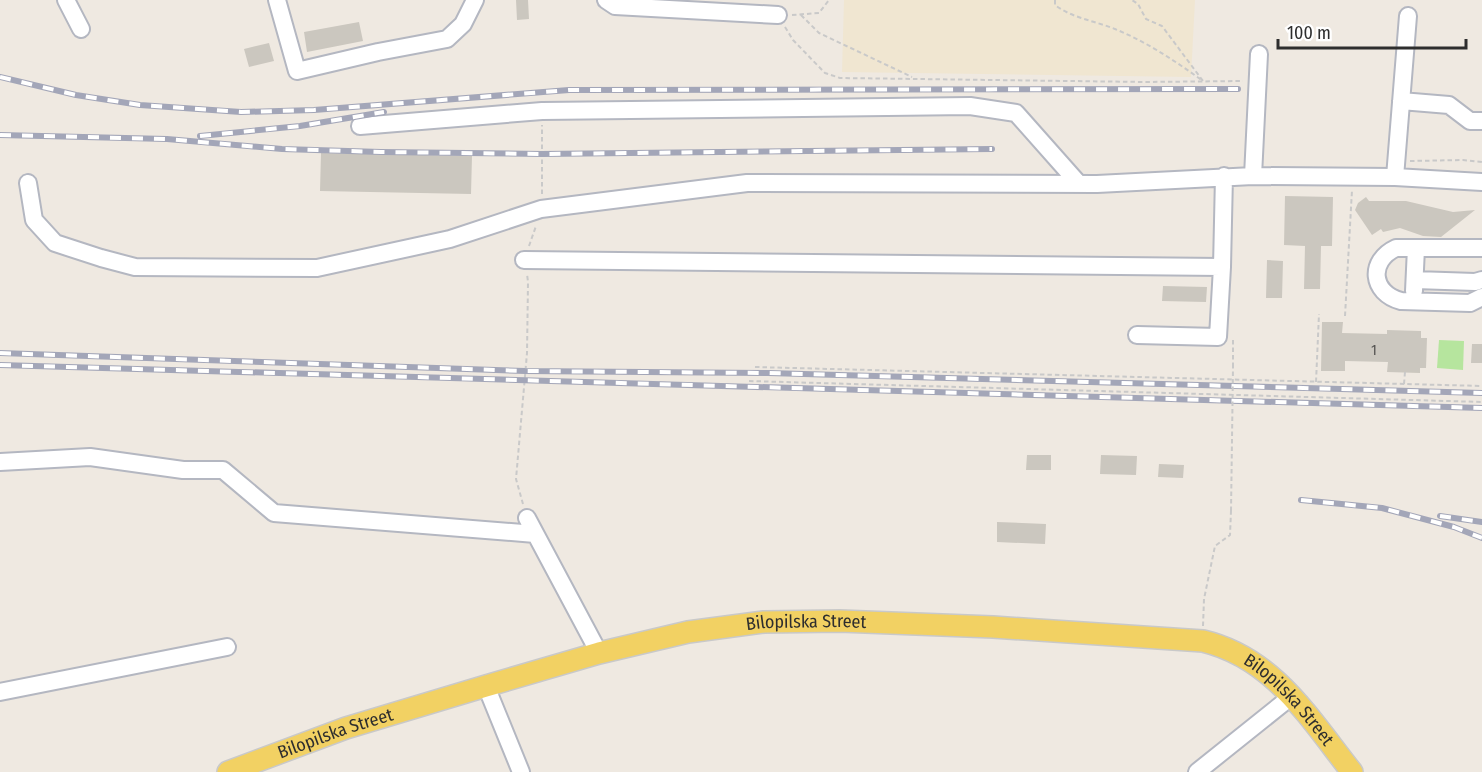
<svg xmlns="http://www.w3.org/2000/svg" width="1482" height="772" font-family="'Fira Sans Condensed',sans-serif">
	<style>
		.education { fill: #f0e6d1 }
		.green { fill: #b6e59e }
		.building { fill: #cbc7bf }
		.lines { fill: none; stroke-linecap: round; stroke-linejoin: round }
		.minor-casing { stroke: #b4b7c1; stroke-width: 20 }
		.major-casing { stroke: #c9c9c9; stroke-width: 24 }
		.path { stroke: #c9c9c9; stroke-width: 2; stroke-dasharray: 4.5 3; stroke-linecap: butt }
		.minor { stroke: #fff; stroke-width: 16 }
		.major { stroke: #f2d163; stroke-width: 21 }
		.rail-casing { stroke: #a3a6b8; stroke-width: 6 }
		.rail { stroke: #fff; stroke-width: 4; stroke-dasharray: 11; stroke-linecap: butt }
		.path-bridge { stroke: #c9c9c9; stroke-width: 2; stroke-dasharray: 4.5 3; stroke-linecap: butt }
		.labels { text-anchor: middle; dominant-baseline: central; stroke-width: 5; stroke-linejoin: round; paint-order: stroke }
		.number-label { font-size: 15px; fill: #555452 }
		.street-label { font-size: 18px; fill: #2e2e2e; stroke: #fff }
	</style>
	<rect width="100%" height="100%" fill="#efe9e1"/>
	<!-- education -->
	<path class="education" d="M844 0H1195L1191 77 842 72Z"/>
	<!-- green -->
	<path class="green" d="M1439 340 1464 341 1463 370 1437 368Z"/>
	<!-- building -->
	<path class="building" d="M516 0H528L529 19 517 20Z
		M359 22 363 41 307 52 304 32Z
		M269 43 274 61 249 67 244 49Z
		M321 153 472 156 471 194 320 191Z
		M1285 196 1333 197 1332 246H1321L1320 289H1304L1305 246 1284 245Z
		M1366 197 1369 201H1406L1453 212 1475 210 1441 237 1423 236 1400 228 1383 232 1381 229 1372 235 1355 210 1358 203Z
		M1267 260 1283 261 1282 298H1266Z
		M1163 286 1207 287 1206 302 1162 301Z
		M1322 322H1343L1342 333 1387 334V330L1421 331V338H1427L1426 368H1420V373L1387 372 1388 362 1345 361V371H1321Z
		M1472 344H1482V363H1471Z
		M1027 455H1051V470H1026Z
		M1101 455 1137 456 1136 475 1100 474Z
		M1159 464 1184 465 1183 478 1158 477Z
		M997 522 1046 524 1045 544 997 542Z"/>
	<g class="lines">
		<defs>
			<path id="minor" d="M66 0 81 29
				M277 0 297 71 378 52 447 39 463 24 475 0
				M606 0 615 6 778 15
				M1401 101 1449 105 1470 121H1482
				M360 126 542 111 970 106 1016 113 1079 184
				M1253 176 1259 54
				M1395 177 1408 16
				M28 183 34 220 55 243 101 258 135 267 317 268 450 239 541 209 747 183 1097 184 1253 176 1395 177 1482 182
				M1482 248H1396C1368 261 1371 293 1401 301L1470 303 1482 297
				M524 260 1222 267 1224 176
				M1415 280 1475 282 1482 280
				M1414 291 1416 248
				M1137 335 1218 337 1222 267
				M0 462 90 457 183 470H223L274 513 535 534
				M527 518 599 653
				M486 686 521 772
				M0 692 227 647
				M1197 772 1292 696"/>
			<g id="major">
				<path id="s1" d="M228 772 346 728 486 686 599 653 688 632 764 622 840 621 993 627 1203 641C1274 658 1309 718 1352 772"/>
			</g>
		</defs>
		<!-- minor casing -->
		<use href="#minor" class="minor-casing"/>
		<!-- major casing -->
		<use href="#major" class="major-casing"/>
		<!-- path -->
		<path class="path" d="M1055 0V5C1072 18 1095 21 1115 29 1147 42 1175 61 1203 81L1162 26 1146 19 1138 4 1132 0
			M792 15 819 13 829 0
			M801 15 819 33 912 77
			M785 27 793 40 825 73 840 78 1145 82 1243 81
			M1410 161 1463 160 1482 162
			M542 194V125
			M529 246 536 226
			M1345 316 1352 190
			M755 367 1482 386
			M1233 367V337
			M749 381 1482 402
			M1316 382 1319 314
			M1404 384 1405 372
			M523 504 516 479 527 353 528 282 527 274
			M1203 626 1204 599 1215 546 1230 535 1231 511"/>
		<!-- minor -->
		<use href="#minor" class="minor"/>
		<!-- major -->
		<use href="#major" class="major"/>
		<defs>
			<path id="rail" d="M0 77 76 95 140 105 241 112 314 110 569 90 1238 89
				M0 135 167 139 282 149 381 152 542 154 992 149
				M200 136 300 126 384 112
				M0 353 525 371 768 373 1482 393
				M0 365 1482 408
				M1301 500 1382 508 1454 527 1482 538
				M1440 516 1482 522"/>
		</defs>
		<!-- rail casing -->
		<use href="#rail" class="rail-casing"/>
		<!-- rail -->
		<use href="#rail" class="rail"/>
		<!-- path-bridge -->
		<path class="path-bridge" d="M1231 511 1233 367"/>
	</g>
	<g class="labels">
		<!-- number labels -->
		<g class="number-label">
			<text x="1374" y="350">1</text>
		</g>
		<!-- street labels -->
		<g class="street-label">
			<text stroke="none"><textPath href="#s1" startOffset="600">Bilopilska Street</textPath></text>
			<text stroke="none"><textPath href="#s1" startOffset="1104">Bilopilska Street</textPath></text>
			<text stroke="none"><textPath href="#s1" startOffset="114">Bilopilska Street</textPath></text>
		</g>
	</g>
	<!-- scale -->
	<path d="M1278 39v9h188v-9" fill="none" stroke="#2e2e2e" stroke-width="3"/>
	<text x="1287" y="39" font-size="18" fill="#2e2e2e" stroke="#ffffff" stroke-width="4.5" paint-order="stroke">100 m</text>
</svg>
